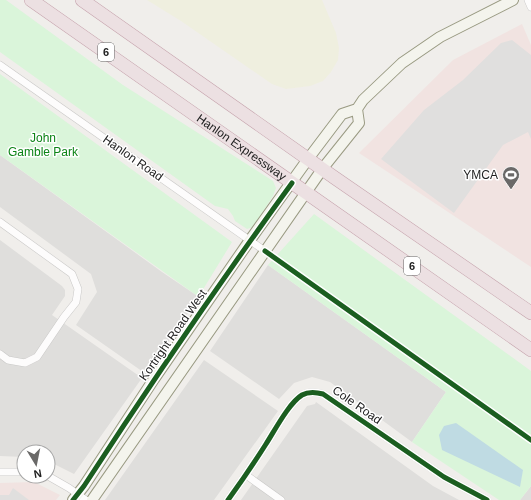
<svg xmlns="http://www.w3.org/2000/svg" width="531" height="500" font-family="Arial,sans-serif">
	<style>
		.residential { fill: #dfdedc }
		.commercial { fill: #f1e3e1 }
		.farmland { fill: #efefdf }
		.park { fill: #daf5da }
		.parking { fill: #e0dfde }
		.water { fill: #bfdbe3 }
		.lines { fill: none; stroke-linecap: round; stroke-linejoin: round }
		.street-casing { stroke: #c9c8c7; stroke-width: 8 }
		.secondary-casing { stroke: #999a82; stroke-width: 12 }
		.highway-casing { stroke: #c5a2ac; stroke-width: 14 }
		.street { stroke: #fdfcfc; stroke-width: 7 }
		.secondary { stroke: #f4f4ed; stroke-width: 10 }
		.highway { stroke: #ece0e2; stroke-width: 13 }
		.cycleway-casing { stroke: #fff; stroke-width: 8 }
		.cycleway { stroke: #1b5e20; stroke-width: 5 }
		.labels { text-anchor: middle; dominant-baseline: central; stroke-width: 3; stroke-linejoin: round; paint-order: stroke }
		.shield { fill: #fff; stroke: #646464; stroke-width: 1 }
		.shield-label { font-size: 11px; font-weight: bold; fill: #222 }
		.park-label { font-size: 12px; fill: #0c8416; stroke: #fff }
		.street-label { font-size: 12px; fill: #222; stroke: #fff }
		.poi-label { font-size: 12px; fill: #222; stroke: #fff; text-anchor: end }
	</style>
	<rect width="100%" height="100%" fill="#f0eeeb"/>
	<!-- residential -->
	<path class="residential" d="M0 155 162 272 196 295V301L146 374 76 325 97 292 91 274 0 207Z
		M0 240 62 286 65 290V296L52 315 142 378 74 474 48 461V452H24V457L0 456Z
		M268 265 446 392 412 442 330 382 312 377 294 383 279 399 210 351Z
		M204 360 278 411 214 500H105Z
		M316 402 433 486 459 500H241L307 406 315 404Z
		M531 486V500H520Z"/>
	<!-- commercial -->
	<path class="commercial" d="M522 24 531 45V267L359 153 453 60Z
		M34 482 60 495 56 500H0V483Z"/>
	<!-- farmland -->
	<path class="farmland" d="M147 0H322L336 33 339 48 338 60 331 72 323 81 310 86 286 89 272 84 181 21Z"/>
	<!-- park -->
	<path class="park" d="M0 0H6L123 85 273 181 276 188 273 196 253 227 247 229 235 221 233 216 228 209 215 206 0 52Z
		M0 74 232 242 196 301V295L0 155Z
		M314 214 531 371V486L520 500H499L412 442 446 392 268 265Z"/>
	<!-- parking -->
	<path class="parking" d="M512 40 531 55V139L528 132 503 145 454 213 381 159 424 110 463 80 501 43Z
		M13 488 29 500H0V495H9Z"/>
	<!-- water -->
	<path class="water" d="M456 423 523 470 520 487 442 450 439 435 444 426Z"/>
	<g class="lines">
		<defs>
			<path id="street" d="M528 0 531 7
				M0 65 265 251
				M0 222 72 274 78 289 76 302 64 317 37 357 25 363 8 360 0 354
				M0 472H24
				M246 475 281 500
				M48 476 69 488 86 500
				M228 500C241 482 254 463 266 444 275 430 289 403 302 395 309 391 316 392 323 394L444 477 487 500"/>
			<path id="secondary" d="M73 500 84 486 154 379 250 240 308 159 342 114 357 109 363 100 402 63 440 37 513 0
				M92 500 323 168 359 123 357 109"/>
			<g id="highway">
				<path id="s1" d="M31 0 531 350"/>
				<path d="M82 0 335 178 531 313"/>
			</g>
		</defs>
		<!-- street casing -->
		<use href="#street" class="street-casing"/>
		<!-- secondary casing -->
		<use href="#secondary" class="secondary-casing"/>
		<!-- highway casing -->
		<use href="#highway" class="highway-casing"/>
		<!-- street -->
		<use href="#street" class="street"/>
		<!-- secondary -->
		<use href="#secondary" class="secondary"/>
		<!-- highway -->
		<use href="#highway" class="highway"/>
		<defs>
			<path id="cycleway" d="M265 251 531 440
				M73 500 84 486C151 383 220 282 292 183
				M228 500C241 482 254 463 266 444 275 430 289 403 302 395 309 391 316 392 323 394L444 477 487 500"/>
		</defs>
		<!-- cycleway casing -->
		<use href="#cycleway" class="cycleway-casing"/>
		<!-- cycleway -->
		<use href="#cycleway" class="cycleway"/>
	</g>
	<!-- icons -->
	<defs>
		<symbol id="stadium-pin" viewBox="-11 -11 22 30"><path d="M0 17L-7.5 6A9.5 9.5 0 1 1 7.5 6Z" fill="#6a6968" stroke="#fff"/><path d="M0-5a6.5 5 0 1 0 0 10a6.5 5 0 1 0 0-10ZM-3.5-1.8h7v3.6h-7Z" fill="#fff"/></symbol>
	</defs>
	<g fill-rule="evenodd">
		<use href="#stadium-pin" x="501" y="165" width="20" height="27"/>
	</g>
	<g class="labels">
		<!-- shield labels -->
		<g class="shield">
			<rect x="98" y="43" width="16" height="18" rx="3"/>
			<rect x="404" y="257" width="16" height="18" rx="3"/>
		</g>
		<g class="shield-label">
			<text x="106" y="52">6</text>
			<text x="412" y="266">6</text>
		</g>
		<!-- park labels -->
		<g class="park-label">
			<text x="43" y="138">John<tspan x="43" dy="14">Gamble Park</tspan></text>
		</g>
		<!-- street labels -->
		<g class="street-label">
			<text stroke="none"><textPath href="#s1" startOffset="257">Hanlon Expressway</textPath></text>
			<text transform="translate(133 158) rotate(35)">Hanlon Road</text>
			<text transform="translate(173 335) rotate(-55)">Kortright Road West</text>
			<text transform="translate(357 405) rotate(35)">Cole Road</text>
		</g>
		<!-- poi labels -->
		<g class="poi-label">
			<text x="498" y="175">YMCA</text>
		</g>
	</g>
	<!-- north arrow -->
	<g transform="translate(36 464) rotate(170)"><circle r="19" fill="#ffffff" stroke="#a7a7a7"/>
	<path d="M0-3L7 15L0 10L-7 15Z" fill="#6a6968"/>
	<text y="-6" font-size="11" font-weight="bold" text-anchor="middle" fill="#222222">N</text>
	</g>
</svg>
